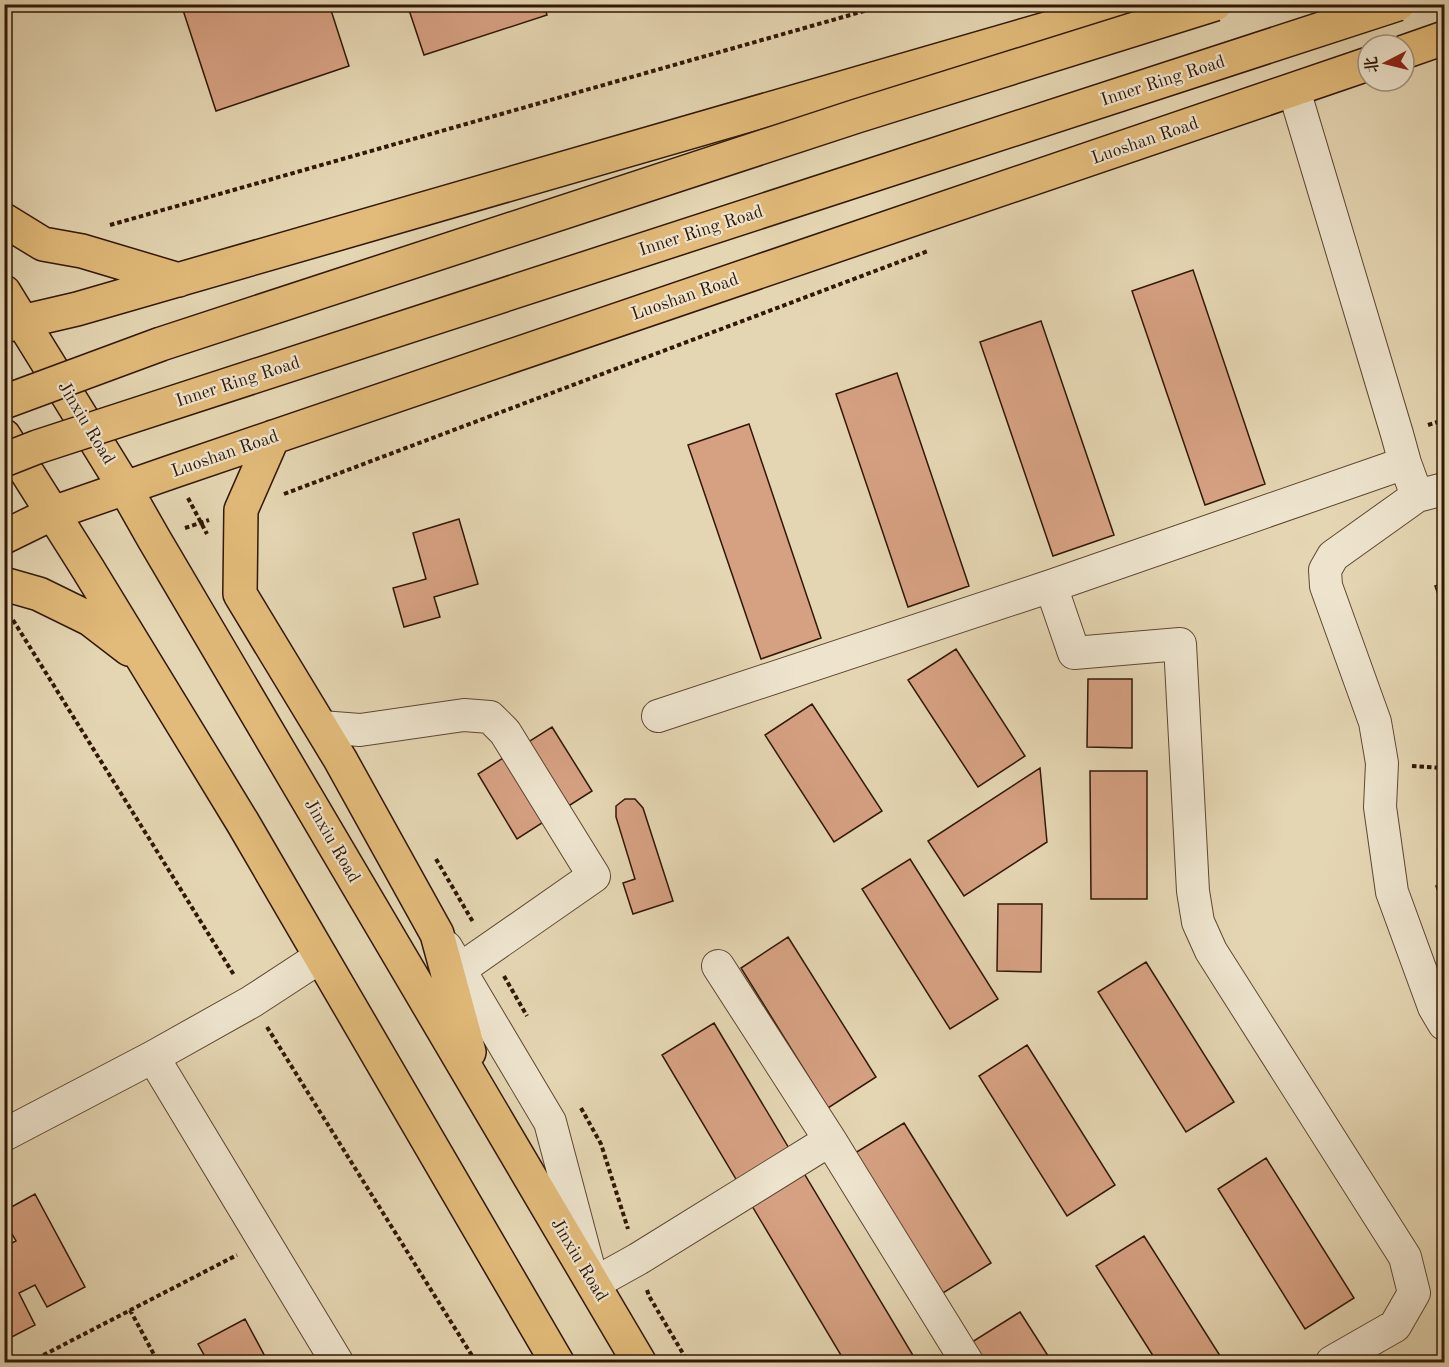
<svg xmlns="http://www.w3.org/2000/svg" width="1449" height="1367" font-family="'Old Standard TT','Noto Serif SC',serif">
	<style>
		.building { fill: #d6a183; stroke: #311706; stroke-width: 1.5 }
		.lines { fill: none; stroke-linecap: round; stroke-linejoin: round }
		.minor-casing { stroke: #5e4731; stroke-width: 34 }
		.major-casing { stroke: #311706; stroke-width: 36 }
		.path { stroke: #311706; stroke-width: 4; stroke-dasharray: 4.5 3; stroke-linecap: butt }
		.minor { stroke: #eee4ce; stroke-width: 32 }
		.major { stroke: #e2bb7a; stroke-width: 33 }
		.highway-bridge-casing { stroke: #311706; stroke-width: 36; stroke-linecap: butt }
		.highway-bridge { stroke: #e2bb7a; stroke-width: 33 }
		.labels { text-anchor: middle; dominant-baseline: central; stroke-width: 4.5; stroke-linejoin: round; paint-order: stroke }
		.street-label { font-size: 18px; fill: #311706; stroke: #eee4ce }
	</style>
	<rect width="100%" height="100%" fill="#e5d6b3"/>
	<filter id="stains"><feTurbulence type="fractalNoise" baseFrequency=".00333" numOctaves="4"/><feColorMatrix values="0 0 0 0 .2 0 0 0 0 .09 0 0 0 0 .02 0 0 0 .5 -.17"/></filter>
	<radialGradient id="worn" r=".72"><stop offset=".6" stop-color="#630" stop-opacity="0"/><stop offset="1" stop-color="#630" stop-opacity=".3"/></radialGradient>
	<!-- building -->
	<path class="building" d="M181 4H329L349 66 216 111Z
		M407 4H544L547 15 424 55Z
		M1193 270 1265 484 1205 505 1132 291Z
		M1041 321 1114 535 1053 556 980 342Z
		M897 373 969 586 908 607 836 394Z
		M749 424 821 638 761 659 688 445Z
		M459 519 478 584 434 597 440 617 404 627 393 588 426 579 413 533Z
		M1444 583V605L1442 606 1435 586Z
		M956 649 1025 756 978 787 908 680Z
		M1088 679H1132V748L1087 747Z
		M812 704 882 811 834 842 765 735Z
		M552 727 592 791 517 839 478 774Z
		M1040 768 1047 842 964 896 928 841Z
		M1090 771H1147V899H1091Z
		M625 799H635L643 808 673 901 633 914 623 883 635 879 616 817V806Z
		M910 859 998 999 950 1029 862 889Z
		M1444 883V906H1443L1436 886Z
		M998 904H1042L1041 972 997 971Z
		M788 937 876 1077 828 1108 741 968Z
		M1146 962 1234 1102 1186 1132 1098 992Z
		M714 1023 917 1362H845L662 1055Z
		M1027 1045 1115 1185 1067 1216 979 1076Z
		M904 1123 991 1263 943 1293 855 1153Z
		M1266 1158 1354 1298 1305 1329 1218 1189Z
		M35 1194 85 1287 47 1307 35 1285 19 1293 35 1325 4 1341V1247L16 1241 4 1220V1211Z
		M1144 1236 1224 1362H1157L1096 1266Z
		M1020 1312 1052 1362H985L972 1342Z
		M245 1319 268 1362H208L198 1344Z"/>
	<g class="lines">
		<defs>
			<path id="minor" d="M1294 90 1397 434 1405 463 1417 496 1444 489
				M1417 496 1333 556 1325 570 1326 586 1375 722 1382 763 1380 807 1392 892 1434 1007 1444 1024
				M1051 586 1074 653 1180 644 1193 891 1198 922 1211 951 1405 1257 1414 1293 1395 1326 1332 1362
				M658 716 1051 586 1405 463
				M321 727 360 730 464 715 490 717 505 732 594 876 459 970
				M446 947 550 1122 593 1284 638 1259 830 1140
				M718 966 830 1140 967 1362
				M153 1057 251 1002 320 957
				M4 1135 153 1057 337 1362"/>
			<path id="major" d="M1404 52 1444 38
				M4 220 43 244 82 251 179 280
				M4 292 125 488 154 539 639 1362
				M4 326 77 309 1133 4
				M4 436 88 569 243 823 557 1362
				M273 437 241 510 240 594 340 759 437 934 469 1052
				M4 537 53 513 174 471 1368 64
				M4 584 39 594 90 619 129 649"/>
		</defs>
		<!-- minor casing -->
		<use href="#minor" class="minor-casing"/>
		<!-- major casing -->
		<use href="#major" class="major-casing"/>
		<!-- path -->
		<path class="path" d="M110 225 889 4
			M1428 425 1444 420
			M284 494 928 251
			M188 498 207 534
			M185 528 209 520
			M13 620 234 975
			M1412 766 1444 768
			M436 859 473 922
			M504 976 527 1016
			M267 1027 476 1362
			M581 1108 601 1144 628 1229
			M647 1290 649 1296 688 1362
			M130 1310 158 1362
			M30 1362 237 1255"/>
		<!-- minor -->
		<use href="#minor" class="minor"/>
		<!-- major -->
		<use href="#major" class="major"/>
		<defs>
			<path id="highway-bridge" d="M4 402 161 344 857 116 1215 4
				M4 460 37 447 1398 4"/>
		</defs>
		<!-- highway-bridge casing -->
		<use href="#highway-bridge" class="highway-bridge-casing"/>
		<!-- highway-bridge -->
		<use href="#highway-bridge" class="highway-bridge"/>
	</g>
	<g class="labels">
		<!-- street labels -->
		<g class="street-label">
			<text transform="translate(1163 81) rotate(-18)">Inner Ring Road</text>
			<text transform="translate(1145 141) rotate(-19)">Luoshan Road</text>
			<text transform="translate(701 231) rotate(-18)">Inner Ring Road</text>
			<text transform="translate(685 297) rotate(-19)">Luoshan Road</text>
			<text transform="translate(238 382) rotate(-18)">Inner Ring Road</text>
			<text transform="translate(86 423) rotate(59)">Jinxiu Road</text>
			<text transform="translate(225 454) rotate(-19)">Luoshan Road</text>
			<text transform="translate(332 841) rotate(60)">Jinxiu Road</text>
			<text transform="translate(579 1260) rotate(59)">Jinxiu Road</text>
		</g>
	</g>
	<!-- margin -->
	<rect width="1449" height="1367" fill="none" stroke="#e5d6b3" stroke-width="24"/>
	<rect x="6" y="6" width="1437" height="1355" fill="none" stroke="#311706" stroke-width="3"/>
	<rect x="12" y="12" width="1425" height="1343" fill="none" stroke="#311706" stroke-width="1.5"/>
	<!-- north arrow -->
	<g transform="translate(1386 63) rotate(263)"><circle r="28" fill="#eee4ce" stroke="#a2927e" stroke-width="1.5"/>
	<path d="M0-4.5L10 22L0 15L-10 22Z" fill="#8f2418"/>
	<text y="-9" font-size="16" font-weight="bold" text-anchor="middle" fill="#311706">北</text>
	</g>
	<rect width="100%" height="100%" filter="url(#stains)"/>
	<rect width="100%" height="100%" fill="url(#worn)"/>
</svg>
